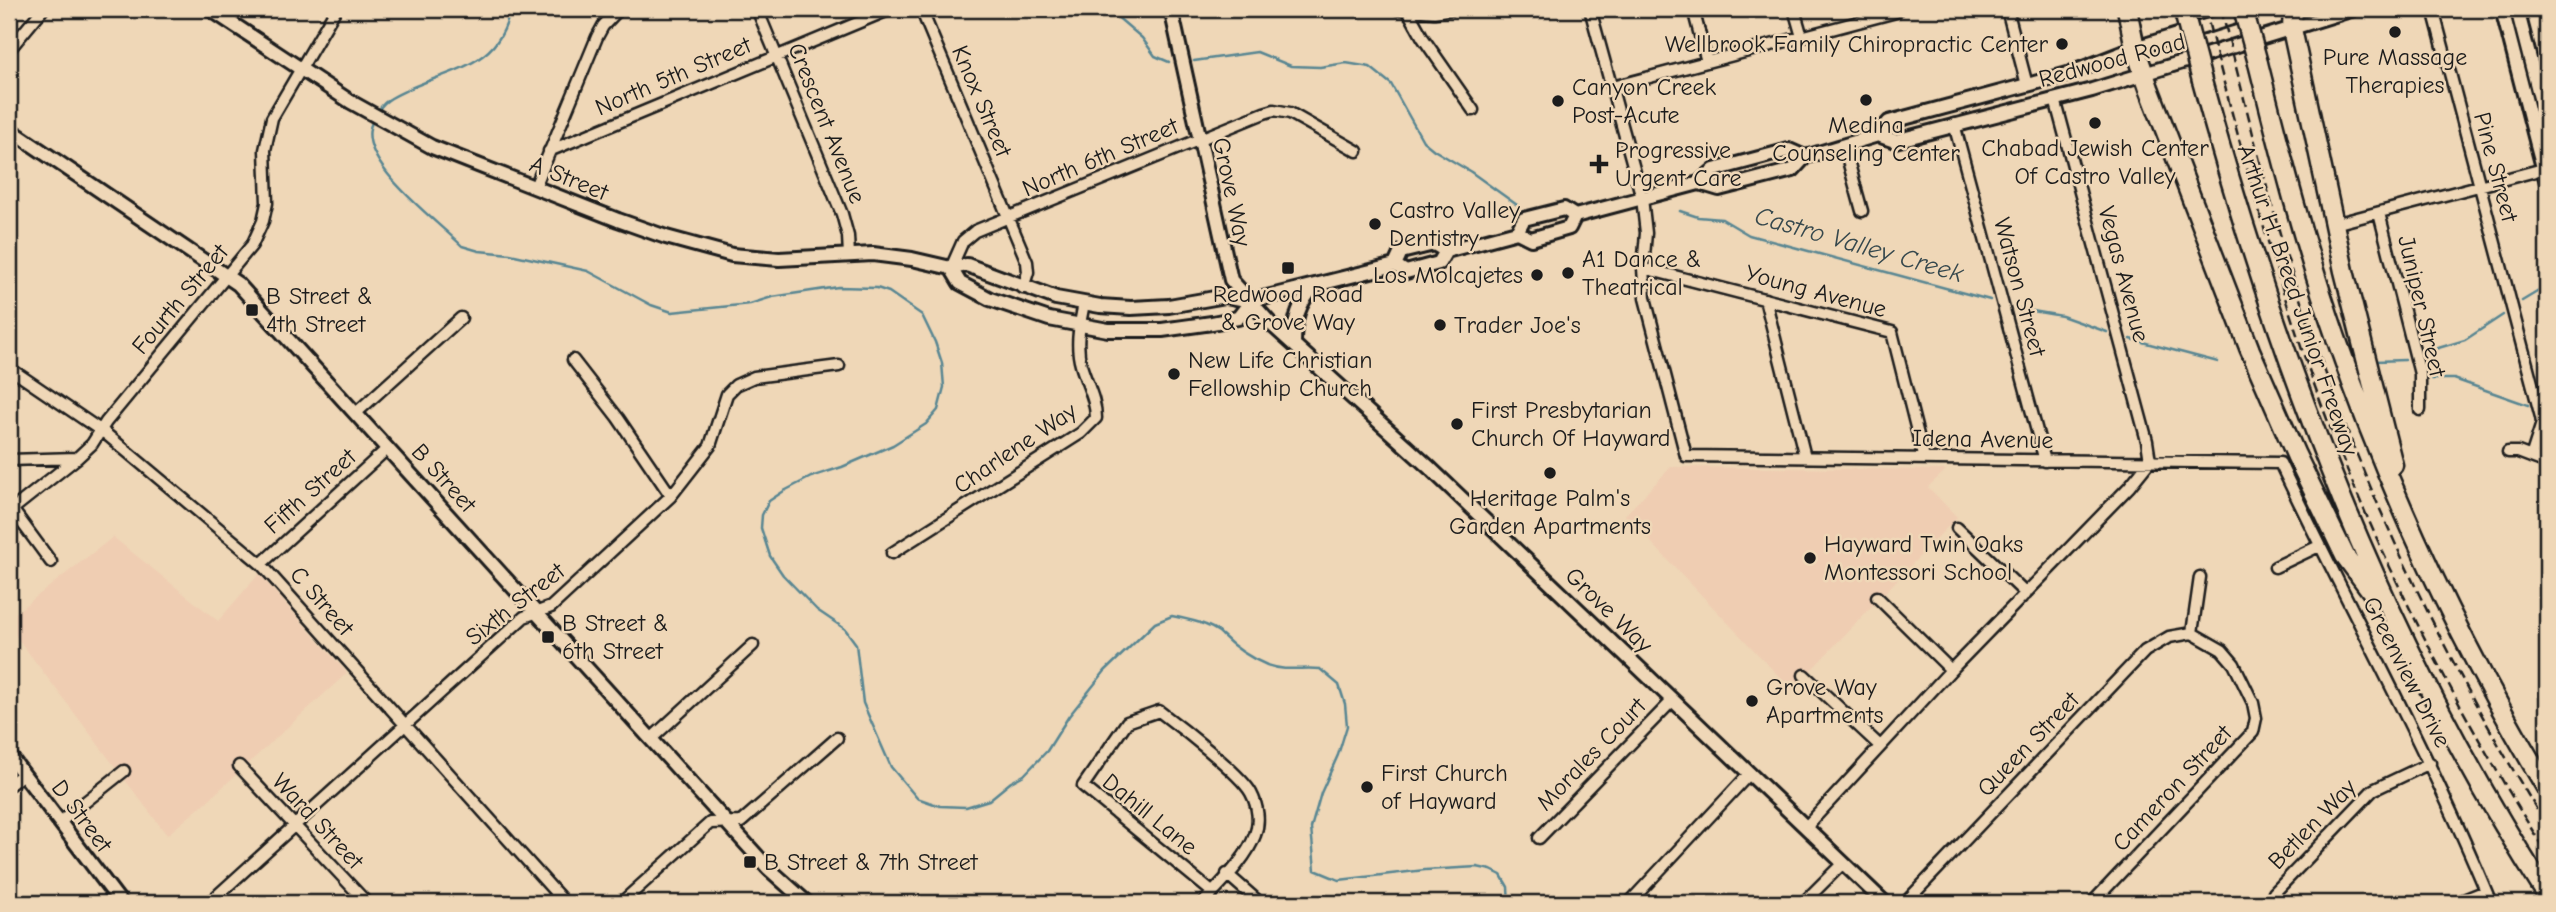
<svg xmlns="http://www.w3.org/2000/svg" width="2556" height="912" font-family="'Comic Neue',sans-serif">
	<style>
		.built { fill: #efcdb2 }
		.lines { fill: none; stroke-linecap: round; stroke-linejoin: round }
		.stream { stroke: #598692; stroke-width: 2.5 }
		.minor-casing { stroke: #1c1c1c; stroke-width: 15 }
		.tertiary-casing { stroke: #1c1c1c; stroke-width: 18 }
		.secondary-casing { stroke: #1c1c1c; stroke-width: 18 }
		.motorway-casing { stroke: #1c1c1c; stroke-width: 23 }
		.minor { stroke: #efd7b7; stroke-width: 10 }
		.tertiary { stroke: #efd7b7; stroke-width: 12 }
		.secondary { stroke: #efd7b7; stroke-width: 12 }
		.motorway { stroke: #efd7b7; stroke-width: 18 }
		.rail { stroke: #1c1c1c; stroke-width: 2.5; stroke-dasharray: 10 5; stroke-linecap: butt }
		.motorway-bridge-casing { stroke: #1c1c1c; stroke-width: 23; stroke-linecap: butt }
		.motorway-bridge { stroke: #efd7b7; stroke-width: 18 }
		.poi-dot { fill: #1c1c1c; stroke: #efd7b7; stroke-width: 2.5 }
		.labels { text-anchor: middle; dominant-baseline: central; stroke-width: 5; stroke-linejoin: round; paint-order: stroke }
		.poi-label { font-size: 24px; fill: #1c1c1c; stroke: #efd7b7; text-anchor: start }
		.street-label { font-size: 24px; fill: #1c1c1c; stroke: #efd7b7 }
		.water-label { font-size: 26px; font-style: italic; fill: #36484d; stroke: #efd7b7 }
	</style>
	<rect width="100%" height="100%" fill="#efd7b7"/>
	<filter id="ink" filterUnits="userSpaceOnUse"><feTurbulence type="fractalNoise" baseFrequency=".0143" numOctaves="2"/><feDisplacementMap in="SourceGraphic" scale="14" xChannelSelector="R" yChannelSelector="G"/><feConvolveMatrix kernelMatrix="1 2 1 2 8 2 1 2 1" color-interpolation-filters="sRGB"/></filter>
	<g filter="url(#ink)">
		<!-- built -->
		<path class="built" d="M1671 467 1946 470 1928 487 1957 517 1792 690 1625 515Z
			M113 537 218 621 259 574 347 673 203 805 167 835 9 627V618Z"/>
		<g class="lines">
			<!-- stream -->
			<path class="stream" d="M1108 9 1142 38 1155 56 1169 62
				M1194 61 1257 52 1291 66 1320 67 1346 63 1370 67 1391 84 1423 141 1434 150 1471 172 1517 205
				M377 113C384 99 397 95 411 88 454 69 501 64 510 9
				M374 119C348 157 439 222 462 246L479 251 510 254 588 271 651 305 672 312 750 304 772 297 838 287 877 288 889 292 922 315 935 342 942 363 944 387 938 410 926 424 893 445 842 467 811 477 784 491 769 501 762 515 761 528 770 556 783 575 817 610 845 629 856 644 863 703 891 767 917 798 940 806 966 807 989 800 1011 782 1024 775 1047 751 1069 716 1105 671 1155 623 1172 616C1187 619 1212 624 1222 635 1235 648 1250 658 1267 665 1287 672 1301 667 1320 669L1339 685 1345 704 1347 726 1338 755 1321 793 1311 828 1315 870 1339 880 1425 870 1477 867 1491 870 1501 875 1508 887 1509 903
				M1680 211 1698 217 1722 219 1749 235 1990 300
				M2522 301 2547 286
				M2015 308 2062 316 2107 332
				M2131 339 2218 362
				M2425 352 2465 340 2503 315
				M2375 361 2405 360
				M2431 379H2454L2528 405"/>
			<defs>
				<path id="minor" d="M757 9 842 214 848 236 849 255
					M921 9 1027 262 1028 272 1023 288
					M1398 9 1434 12 1452 9
					M1590 9 1642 198 1646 233 1643 268 1645 298 1686 456 2280 463C2350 610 2429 752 2491 903
					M1693 9 1707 62
					M1794 9 1802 37
					M2007 9 2027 85
					M2433 9 2541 417 2542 423 2531 457
					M1408 11 1423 38 1473 110
					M9 50 43 9
					M1612 87 1896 12 1895 9
					M1954 124 2045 461
					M1844 146 1862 211
					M549 151 891 9
					M535 187 597 37 603 26 619 9
					M2379 213 2420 374V410
					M2342 222 2547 168
					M951 268 963 241 975 231 1264 113 1274 110 1290 113 1357 151
					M1643 268 1892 332 1924 459
					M1765 299 1805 457
					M573 360 618 418 671 496
					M9 368 106 434 261 564 565 903
					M356 413 461 318
					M2508 452H2518L2547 463
					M9 460 77 458
					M12 509 51 562
					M9 512 77 458 92 444 106 422 252 245 263 221 267 203 265 150 272 118 336 9
					M1957 528 2026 594
					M892 553 1081 433 1096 418C1096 399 1086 383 1081 365 1075 344 1080 324 1084 303
					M261 564 388 448
					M2275 567 2319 546
					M1877 597 1951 670
					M2192 633 2200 577
					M1804 675 1880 746
					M651 739 753 645
					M239 766 367 903
					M9 785 23 774
					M60 822 124 771
					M1806 827 1951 670 2129 487 2150 461 2147 441 2055 99
					M1539 838 1673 700
					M1227 874 1260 903
					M209 903 524 617 551 607 671 496 710 446 727 394 736 385 754 377 839 366
					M621 903 710 823 741 822 837 738
					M1203 903C1220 884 1246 860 1255 835 1260 822 1258 806 1251 793 1241 774 1179 726 1159 711L1127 722 1083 786 1212 892
					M1629 903 1750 773
					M1803 903 1843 863
					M1905 903 2145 651 2169 637 2192 633
					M2092 903 2253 732 2256 718 2253 703 2234 664 2222 650 2192 633
					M2270 903 2274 893 2373 790 2430 763
					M2456 903 2486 891"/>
				<path id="tertiary" d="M2502 9 2547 183
					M2517 9 2547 125
					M9 129 238 284 768 868 807 903"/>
				<path id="secondary" d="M210 9 351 102 432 147 618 220 666 237 732 255 779 259 873 254 912 259 951 268 967 265 1056 298 1100 306 1131 308 1169 306 1226 296 1251 301 1395 265 1406 272 1439 263 1446 251 1517 232 1531 239 1569 228 1575 216 1699 183 1714 170 1789 150 1805 157
					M1171 9 1231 280 1270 323 1431 469 1885 903
					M1878 135 1895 141 2092 90 2354 9
					M1699 183 1719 189 1793 170 1805 157 1878 135 1889 122 2068 74 2135 48 2261 9
					M1517 232 1524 219 1564 209 1575 216
					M1395 265 1401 252 1434 244 1446 251
					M951 268 960 283 990 299 1049 319 1108 330H1162L1212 323 1238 318 1251 301
					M1294 344C1294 319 1298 304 1315 285
					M9 755 121 903"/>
				<path id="motorway" d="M2127 9 2135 48 2149 88 2250 350 2296 455 2345 556 2377 599
					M2293 9 2292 29 2344 271 2393 465
					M2258 63C2281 155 2305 249 2336 338 2390 495 2462 647 2547 789
					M2202 81C2280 367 2385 644 2547 895"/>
			</defs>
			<!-- minor casing -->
			<use href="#minor" class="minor-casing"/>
			<!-- tertiary casing -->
			<use href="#tertiary" class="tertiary-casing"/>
			<!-- secondary casing -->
			<use href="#secondary" class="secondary-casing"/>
			<!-- motorway casing -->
			<use href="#motorway" class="motorway-casing"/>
			<!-- minor -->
			<use href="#minor" class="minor"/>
			<!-- tertiary -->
			<use href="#tertiary" class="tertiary"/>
			<!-- secondary -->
			<use href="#secondary" class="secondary"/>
			<!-- motorway -->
			<use href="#motorway" class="motorway"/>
			<!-- rail -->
			<path class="rail" d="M2205 9C2236 131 2268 251 2309 370 2369 540 2452 702 2547 854
				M2221 9C2244 96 2264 184 2291 270 2351 465 2439 652 2547 826"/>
			<defs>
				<path id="motorway-bridge" d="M2243 9 2258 63
					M2184 12 2202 81"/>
			</defs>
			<!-- motorway-bridge casing -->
			<use href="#motorway-bridge" class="motorway-bridge-casing"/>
			<!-- motorway-bridge -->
			<use href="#motorway-bridge" class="motorway-bridge"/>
		</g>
	</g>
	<!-- markers -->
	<g class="poi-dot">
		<circle cx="2395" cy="32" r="7"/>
		<circle cx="2062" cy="44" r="7"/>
		<circle cx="1866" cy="100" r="7"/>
		<circle cx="1558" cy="101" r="7"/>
		<circle cx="2095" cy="123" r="7"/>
		<path d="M1595.5 153.5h7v7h7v7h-7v7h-7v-7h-7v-7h7z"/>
		<circle cx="1375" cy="224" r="7"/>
		<rect x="1281" y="261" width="14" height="14" rx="3.5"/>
		<circle cx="1568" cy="273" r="7"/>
		<circle cx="1537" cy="275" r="7"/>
		<rect x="245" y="303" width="14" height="14" rx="3.5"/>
		<circle cx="1440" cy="325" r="7"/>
		<circle cx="1174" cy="374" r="7"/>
		<circle cx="1457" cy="424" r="7"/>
		<circle cx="1550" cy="473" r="7"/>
		<circle cx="1810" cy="558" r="7"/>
		<rect x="541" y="630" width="14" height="14" rx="3.5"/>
		<circle cx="1752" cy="701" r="7"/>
		<circle cx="1367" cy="787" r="7"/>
		<rect x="743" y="855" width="14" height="14" rx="3.5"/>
	</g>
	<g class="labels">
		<!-- poi labels -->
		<g class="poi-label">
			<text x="2048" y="44" text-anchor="end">Wellbrook Family Chiropractic Center</text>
			<text x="2395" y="57" text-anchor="middle">Pure Massage<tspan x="2395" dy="28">Therapies</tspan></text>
			<text x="1572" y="87">Canyon Creek<tspan x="1572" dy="28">Post-Acute</tspan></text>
			<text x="1866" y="125" text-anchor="middle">Medina<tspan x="1866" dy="28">Counseling Center</tspan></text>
			<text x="2095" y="148" text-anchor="middle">Chabad Jewish Center<tspan x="2095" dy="28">Of Castro Valley</tspan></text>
			<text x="1615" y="150">Progressive<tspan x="1615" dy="28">Urgent Care</tspan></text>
			<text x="1389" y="210">Castro Valley<tspan x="1389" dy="28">Dentistry</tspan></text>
			<text x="1582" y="259">A1 Dance &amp;<tspan x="1582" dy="28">Theatrical</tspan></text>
			<text x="1523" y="275" text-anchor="end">Los Molcajetes</text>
			<text x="1288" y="294" text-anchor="middle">Redwood Road<tspan x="1288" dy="28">&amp; Grove Way</tspan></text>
			<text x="266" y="296">B Street &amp;<tspan x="266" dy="28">4th Street</tspan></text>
			<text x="1454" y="325">Trader Joe's</text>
			<text x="1188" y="360">New Life Christian<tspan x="1188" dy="28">Fellowship Church</tspan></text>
			<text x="1471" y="410">First Presbytarian<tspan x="1471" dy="28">Church Of Hayward</tspan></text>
			<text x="1550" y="498" text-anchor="middle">Heritage Palm's<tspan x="1550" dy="28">Garden Apartments</tspan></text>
			<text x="1824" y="544">Hayward Twin Oaks<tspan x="1824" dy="28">Montessori School</tspan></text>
			<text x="562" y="623">B Street &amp;<tspan x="562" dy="28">6th Street</tspan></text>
			<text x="1766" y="687">Grove Way<tspan x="1766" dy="28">Apartments</tspan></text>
			<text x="1381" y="773">First Church<tspan x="1381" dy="28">of Hayward</tspan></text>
			<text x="764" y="862">B Street &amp; 7th Street</text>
		</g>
		<!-- street labels -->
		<g class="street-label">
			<text transform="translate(2112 60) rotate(-15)">Redwood Road</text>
			<text transform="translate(673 76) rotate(-23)">North 5th Street</text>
			<text transform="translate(982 101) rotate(67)">Knox Street</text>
			<text transform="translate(827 123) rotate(68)">Crescent Avenue</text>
			<text transform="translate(1100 157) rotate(-23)">North 6th Street</text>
			<text transform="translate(2496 167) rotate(75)">Pine Street</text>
			<text transform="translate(569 178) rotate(22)">A Street</text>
			<text transform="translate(1232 192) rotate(78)">Grove Way</text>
			<text transform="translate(2124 274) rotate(75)">Vegas Avenue</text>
			<text transform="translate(2020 287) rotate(75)">Watson Street</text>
			<text transform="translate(1816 291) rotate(15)">Young Avenue</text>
			<text transform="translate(180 299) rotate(-50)">Fourth Street</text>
			<text transform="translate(2298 300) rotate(71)">Arthur H. Breed Junior Freeway</text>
			<text transform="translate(2422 306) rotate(77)">Juniper Street</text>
			<text transform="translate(1983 439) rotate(1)">Idena Avenue</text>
			<text transform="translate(1015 448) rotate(-34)">Charlene Way</text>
			<text transform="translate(444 478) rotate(48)">B Street</text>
			<text transform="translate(310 491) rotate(-42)">Fifth Street</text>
			<text transform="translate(322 601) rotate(49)">C Street</text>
			<text transform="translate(515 604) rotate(-38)">Sixth Street</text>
			<text transform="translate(1609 610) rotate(44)">Grove Way</text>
			<text transform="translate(2407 672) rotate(63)">Greenview Drive</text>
			<text transform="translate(2028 744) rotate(-46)">Queen Street</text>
			<text transform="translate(1591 754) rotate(-46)">Morales Court</text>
			<text transform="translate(2172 788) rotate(-47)">Cameron Street</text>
			<text transform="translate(1150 814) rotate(39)">Dahill Lane</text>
			<text transform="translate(82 816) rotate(53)">D Street</text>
			<text transform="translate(318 821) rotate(47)">Ward Street</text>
			<text transform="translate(2312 824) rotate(-46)">Betlen Way</text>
		</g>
		<!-- water labels -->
		<g class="water-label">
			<text transform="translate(1859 245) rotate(16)">Castro Valley Creek</text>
		</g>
	</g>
	<!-- margin -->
	<rect width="2556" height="912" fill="none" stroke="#efd7b7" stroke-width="35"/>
	<rect x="18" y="18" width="2521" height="877" fill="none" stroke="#1c1c1c" stroke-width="2.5" filter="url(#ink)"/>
</svg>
